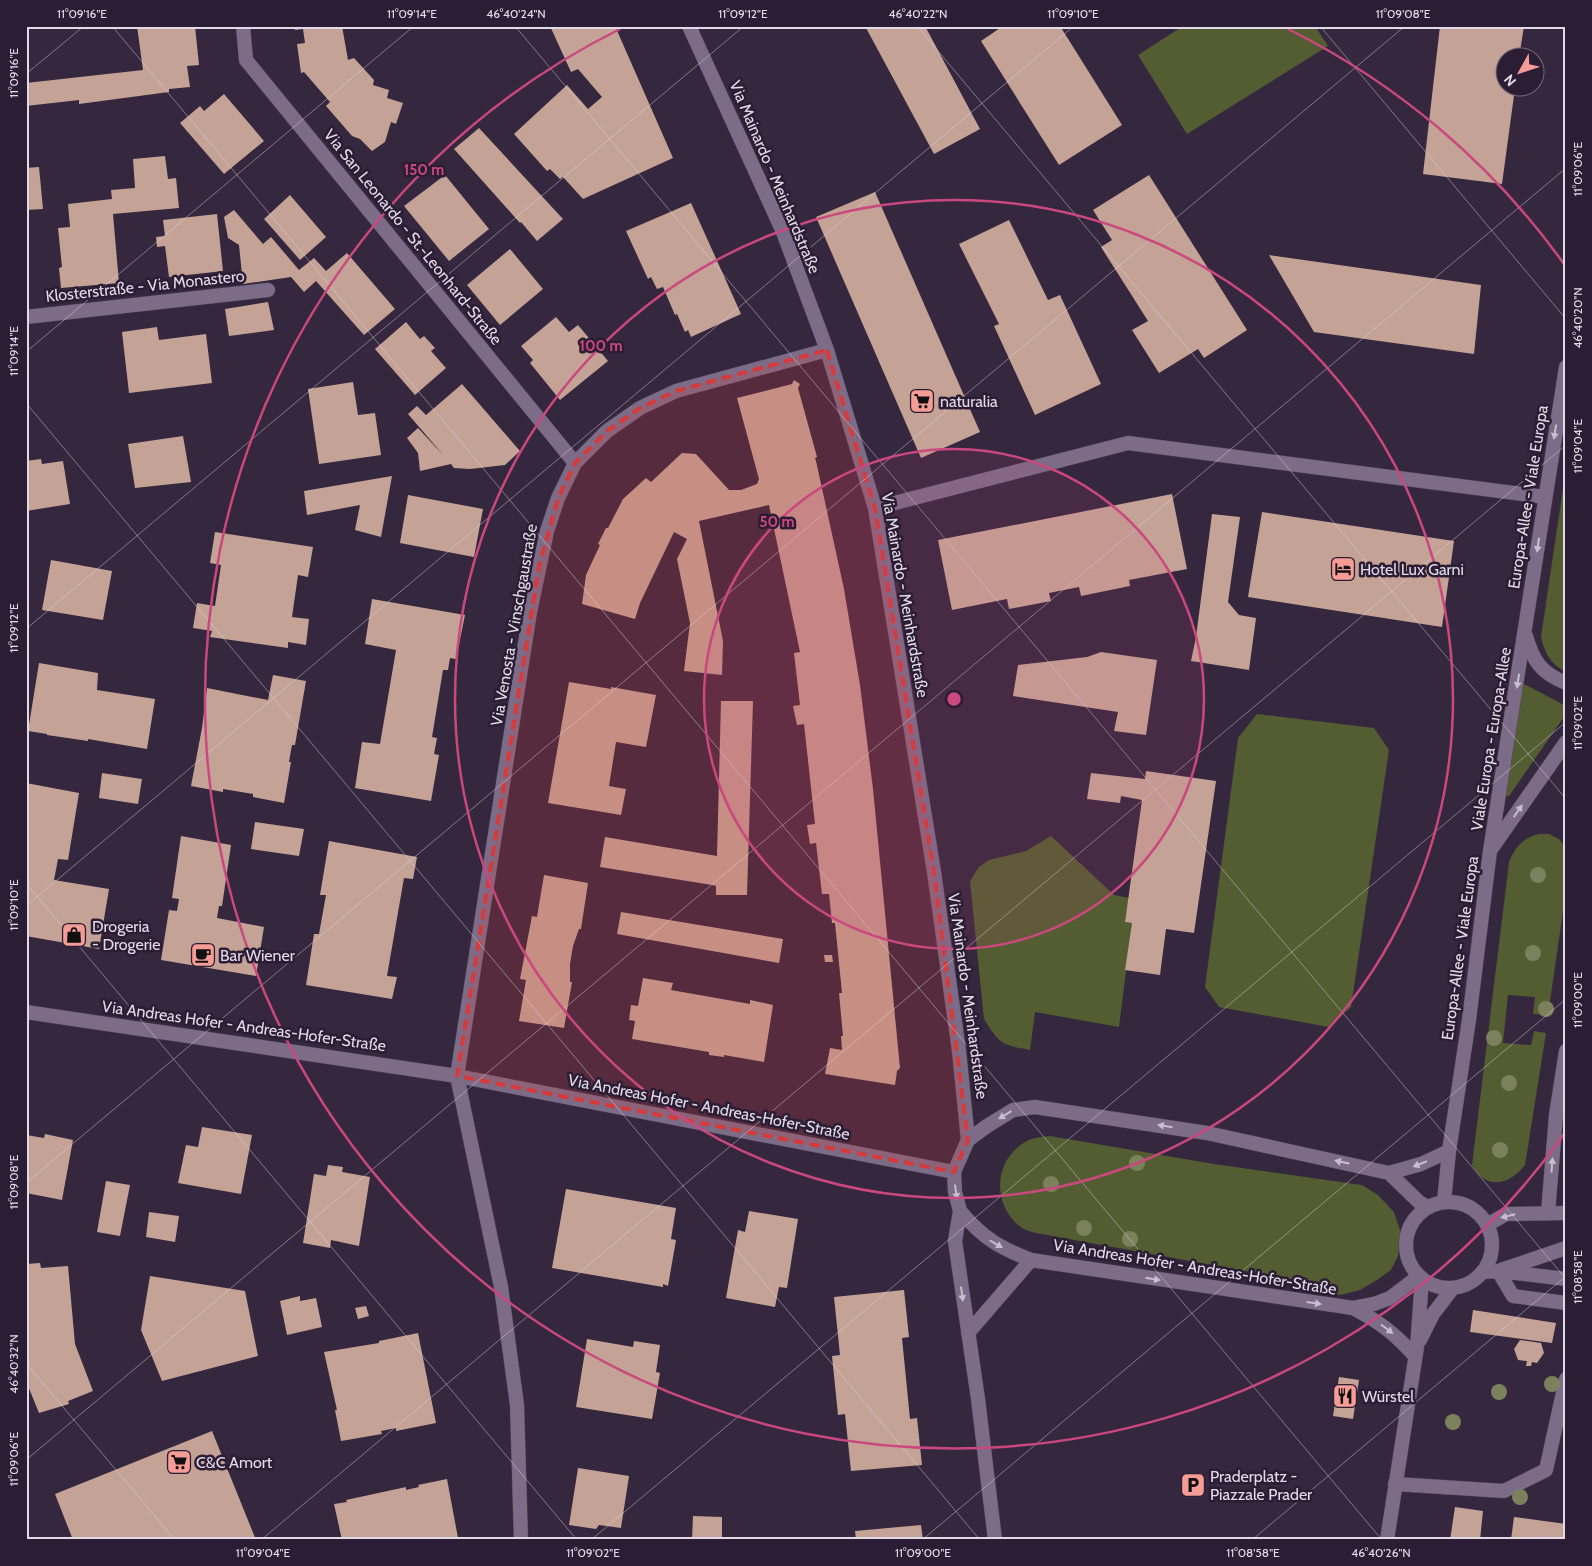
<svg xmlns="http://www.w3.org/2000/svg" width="1592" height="1566" font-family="Cabin,sans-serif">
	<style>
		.green { fill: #535d31 }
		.building { fill: #c4a396 }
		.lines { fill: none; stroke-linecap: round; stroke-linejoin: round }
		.service-casing { stroke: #4f4457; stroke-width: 15 }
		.pedestrian-casing { stroke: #4f4457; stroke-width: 15 }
		.minor-casing { stroke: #4f4457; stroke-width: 15 }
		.tertiary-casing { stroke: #4f4457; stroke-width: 15 }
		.service { stroke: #7c6c87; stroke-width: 14 }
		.pedestrian { stroke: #7c6c87; stroke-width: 14 }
		.minor { stroke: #7c6c87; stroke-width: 14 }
		.tertiary { stroke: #7c6c87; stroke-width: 14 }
		.tree { fill: #7c815d }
		.oneway { fill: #c8bed0 }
		.marked { fill: #d73a3b; fill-opacity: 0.2; stroke: #d73a3b; stroke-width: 4; stroke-dasharray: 10 6; stroke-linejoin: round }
		.ticks { fill: none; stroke: #e2dae9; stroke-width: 1; stroke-opacity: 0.45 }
		.ring { fill: none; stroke: #ca487e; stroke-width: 2.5 }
		.labels { text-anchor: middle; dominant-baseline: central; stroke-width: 5; stroke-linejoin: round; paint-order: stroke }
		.street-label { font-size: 16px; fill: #e2dae9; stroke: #2b1d33 }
		.poi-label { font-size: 16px; fill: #e2dae9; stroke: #2b1d33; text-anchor: start }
		.centre { fill: #ca487e; stroke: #2b1d33; stroke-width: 2.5 }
		.ring-label { font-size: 15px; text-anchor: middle; font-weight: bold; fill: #ca487e; stroke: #2b1d33; stroke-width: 5; stroke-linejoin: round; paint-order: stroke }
		.neatline { fill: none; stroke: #e2dae9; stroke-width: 2 }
		.ticks-label { font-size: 12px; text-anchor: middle; fill: #e2dae9 }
	</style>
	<rect width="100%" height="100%" fill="#35273e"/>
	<!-- green -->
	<path class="green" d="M1183 26H1315L1328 46 1187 134 1138 55Z
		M1566 468V672C1550 664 1545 653 1541 637Z
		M1520 682 1566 706V714L1509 796 1504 797Z
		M1257 714 1374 728 1389 750 1351 1007 1329 1027 1219 1007 1205 987 1238 738Z
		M1539 834H1549L1559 839 1566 848V891L1548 1015 1533 1014 1535 997 1508 995 1503 1043 1531 1045 1534 1031 1546 1033 1525 1165C1509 1185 1486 1191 1472 1165L1509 862C1515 847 1523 838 1539 834Z
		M1051 836 1114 895 1129 898 1125 922 1132 923 1119 1027 1035 1012 1030 1050C1001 1045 999 1043 984 1019L970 881 979 867 989 860 1026 851Z
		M1050 1136 1214 1164 1362 1185 1378 1195 1394 1212 1401 1233 1398 1256 1391 1270 1377 1280 1360 1290 1340 1295 1323 1293V1285L1317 1284 1052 1236C1044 1234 1030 1233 1022 1228 991 1206 993 1159 1027 1141 1034 1137 1042 1137 1050 1136Z"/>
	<!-- building -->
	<path class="building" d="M137 26H195L199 65 187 66 190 87 169 89V92L79 104V100L26 106V83L143 70Z
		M295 26H342L348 60 354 58 374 80 373 85 389 90 387 98 403 103 396 124 391 122 385 142 372 151 360 139 352 136 326 106 330 102 304 72 301 73 297 44 305 43 303 29 295 30Z
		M550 26H615L673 158 583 199 563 177 560 179 550 169 547 171 514 134 567 85 588 109 602 97 578 69 571 72Z
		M865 26H925L980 129 934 154Z
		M1003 26H1060L1122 125 1059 165 981 41Z
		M1440 26H1524L1519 58H1504V88H1515L1502 184 1423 174Z
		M224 94 264 141 224 174 180 123 200 106 204 111Z
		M479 128 563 219 537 241 521 222 520 223 454 149Z
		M165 156 168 179 176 178 179 208 113 214 119 283 61 288 59 268 62 267 58 228 70 227 68 204 112 199 111 190 135 188 133 159Z
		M39 167 43 209 26 210V168Z
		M445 175 489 229 449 261 404 206Z
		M1149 175 1247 330 1204 358 1198 349 1159 373 1132 330 1148 321 1101 247 1112 240 1093 210Z
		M875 192 980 432 921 458 816 217Z
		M290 195 326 237 300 260 264 219Z
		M691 203 741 314 691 337 688 330 685 332 677 314 675 315 663 287 657 289 651 277 648 279 626 231Z
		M234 210 263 244 271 237 299 270 314 258 326 271 347 253 395 309 364 335 316 281 304 292 291 277 243 284 239 245 228 238 224 217Z
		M217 214 223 271 169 277 165 246 157 247 156 237 165 236 163 220Z
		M1009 220 1048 300 1060 295 1101 384 1035 415 994 326 999 324 959 244Z
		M510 249 543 289 500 325 467 285Z
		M1269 255 1481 285 1474 354 1314 332Z
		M268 302 274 330 229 336 225 309Z
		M556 317 569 332 578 325 608 361 560 400 530 363 533 360 521 346Z
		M406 322 420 339 424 336 435 348 431 351 446 368 415 395 375 349Z
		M157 327 159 340 206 334 212 383 129 393 122 332Z
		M794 380 800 384 798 388 817 457 815 458 816 461 844 589 860 685 873 789 900 1068 897 1071 895 1085 825 1074 830 1048 842 1050 841 1036H843L839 993H842L835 923H832L829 894H822L816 843 810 844 807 825 815 824 804 724 797 725 793 706 800 705 794 653 800 652 769 505 699 521 723 641 722 675 684 671 690 623 677 559 687 539 674 532 640 603 635 619 582 604 586 575 600 545 598 544 606 528H608L623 499 646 478 651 482 682 453 696 454 729 490H741L757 484 759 479 737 398 792 384Z
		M353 382 358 415 375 413 381 455 319 464 308 389Z
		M462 384 520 451 505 465 470 469 454 468 451 464 420 471 418 453 407 438 418 428 444 456 408 414 417 406 426 415Z
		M183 436 191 482 135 488 128 444Z
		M41 459 42 464 63 461 70 504 26 511V461Z
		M392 476 381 537 355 530 360 505 307 515 304 491Z
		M1172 494 1187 569 1129 580 1130 586 1081 596 1079 587 1049 593 1051 601 1009 609 1007 599 952 610 938 540Z
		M408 495 483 509 474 557 400 543Z
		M1262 512 1454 541 1442 627 1248 597Z
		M1212 514 1240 517 1228 602 1239 615 1256 618 1249 670 1191 661 1196 637Z
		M215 532 313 547 308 577 298 575 292 617 309 619 306 645 288 642V648L210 637 212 631 193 628 197 603 215 606 221 565 210 563Z
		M51 560 112 571 103 620 42 610Z
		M372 599 465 615 456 659 450 658 448 670H443L432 737 437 738 434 754 439 755 431 801 355 788 362 742 380 744 396 650 365 644Z
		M1101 652 1157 660 1146 735 1114 731 1118 712 1013 696 1018 665 1087 657Z
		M39 663 98 673 97 690 155 699 147 749 88 739V741L47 735V734L28 731Z
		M273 675 306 681 295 745H292L289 762H291L284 803 253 797V794L223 789V792L191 786 202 728 207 688 268 700Z
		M569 682 611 689V687L656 695 646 747 616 742 609 786 626 789 621 815 548 803Z
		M721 701H753L747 895H716V886L712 885 600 867 605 837 717 856Z
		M1146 771 1216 781 1194 933 1166 929 1160 975 1125 970 1132 923 1125 922 1142 800 1121 796 1120 803 1087 799 1091 773 1145 779Z
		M102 773 142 779 138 804 99 798Z
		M26 783 79 793 68 860 58 859 54 880 109 889 99 949 26 936Z
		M255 822 304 829 299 856 251 849Z
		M181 836 231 845 222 906H219L217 918 264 927 256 976 161 960 169 910 177 911 179 899 172 898Z
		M329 841 417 857 413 879 404 878 387 976 397 977 392 999 306 985 314 934H319L326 895H320Z
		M544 875 588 883 581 929H579L573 946 570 964V982H572L564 1028 519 1021 526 980 520 979 532 916 537 917Z
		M621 912 783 939 779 963 617 934Z
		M824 955H832L833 962H825Z
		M643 978 673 983 671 990 750 1004V1000L773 1005 764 1062 724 1055V1057L709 1055V1052L632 1039 635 1021 629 1020 631 1005 638 1006Z
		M202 1127 252 1135 241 1194 178 1183 186 1145 198 1147Z
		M45 1134 73 1140 62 1200 26 1193V1135L44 1138Z
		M328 1165 343 1167 342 1172 370 1177 359 1246 331 1240 330 1248 303 1243 314 1174 326 1176Z
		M106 1181 130 1185 120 1236 97 1232Z
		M566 1189 676 1208 671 1239 676 1240 668 1286 663 1284V1287L552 1268Z
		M749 1211 798 1219 787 1288 779 1287 775 1307 726 1298 738 1230 745 1232Z
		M149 1212 179 1216 175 1242 146 1237Z
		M40 1263 41 1268 68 1266 75 1344 93 1391 68 1401 69 1404 39 1413 26 1381V1264Z
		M150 1276 245 1291 258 1356 162 1381 141 1330Z
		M904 1290 909 1337 902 1338 910 1419 917 1418 922 1465 851 1471 845 1414 838 1415 832 1356 840 1355 834 1297Z
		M300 1296V1301L316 1298 322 1327 287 1335 280 1301Z
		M366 1306 369 1316 358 1319 355 1308Z
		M1473 1310 1556 1323 1552 1343 1470 1332Z
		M418 1333 436 1423 396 1431V1428L381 1431 382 1434 341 1441 335 1410H337L324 1352 379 1343V1341Z
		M587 1339 633 1347 634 1341 660 1345 656 1372 660 1373 652 1419 576 1407Z
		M1520 1340 1541 1343 1544 1353 1537 1363 1532 1362 1531 1366H1526L1527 1361 1518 1360 1514 1349Z
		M1339 1377 1359 1380 1353 1419 1333 1416Z
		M212 1431 256 1540H73L55 1494Z
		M578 1468 629 1476 621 1528 599 1525 596 1529 569 1525Z
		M447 1479 458 1538 449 1540H342L334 1504 347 1502 346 1500 406 1487V1490L419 1487 418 1485Z
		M1455 1507 1483 1511 1480 1540H1450Z
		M693 1516 722 1517V1540H692Z
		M1514 1517 1566 1524V1540H1511Z
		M921 1525 923 1540H856L855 1531Z"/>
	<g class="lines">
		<defs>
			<path id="service" d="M1548 1213 1556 1115 1566 1051
				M1487 1225 1506 1214 1566 1213
				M1501 1270 1566 1248
				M1498 1271 1513 1296 1566 1303
				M1483 1272 1498 1271 1566 1279
				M1395 1484 1504 1491 1546 1470 1566 1379"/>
			<path id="pedestrian" d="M243 26 246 60 575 463"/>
			<path id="minor" d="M689 26 783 232 827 350 875 508 934 872 959 1051 968 1140
				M26 317 268 290
				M875 508 1128 443 1545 497
				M26 1012 457 1076 954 1172
				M1389 1173 1421 1164 1449 1151
				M960 1211C983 1238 998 1247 1031 1260L1353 1308 1374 1304 1390 1298 1419 1276
				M1353 1308C1381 1323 1394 1333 1415 1356
				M968 1333 1031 1260
				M521 1540 517 1405 501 1287 457 1076 530 612 547 531 558 498 575 463 607 431 640 408 676 391 827 350
				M995 1540 978 1399 955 1241 960 1211 955 1192 954 1172 968 1140 987 1126 1013 1110 1035 1107 1207 1133 1389 1173 1419 1202 1428 1207"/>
			<path id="tertiary" d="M1526 636C1533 661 1541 673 1566 683
				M1492 848 1566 742
				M1406 1245a43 43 0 1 1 86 0a43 43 0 1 1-86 0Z
				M1444 1202 1449 1151 1469 1020 1490 851 1566 367
				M1420 1340 1433 1314 1453 1288
				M1387 1540 1417 1347 1422 1279"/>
		</defs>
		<!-- service casing -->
		<use href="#service" class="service-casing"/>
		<!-- pedestrian casing -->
		<use href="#pedestrian" class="pedestrian-casing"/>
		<!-- minor casing -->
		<use href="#minor" class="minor-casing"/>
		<!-- tertiary casing -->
		<use href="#tertiary" class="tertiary-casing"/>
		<!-- service -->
		<use href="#service" class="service"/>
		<!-- pedestrian -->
		<use href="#pedestrian" class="pedestrian"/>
		<!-- minor -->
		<use href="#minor" class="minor"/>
		<!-- tertiary -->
		<use href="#tertiary" class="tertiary"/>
	</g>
	<!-- trees -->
	<g class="tree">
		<circle cx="1538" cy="875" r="8"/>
		<circle cx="1533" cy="953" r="8"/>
		<circle cx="1546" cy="1009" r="8"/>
		<circle cx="1494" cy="1038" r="8"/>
		<circle cx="1509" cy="1083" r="8"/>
		<circle cx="1500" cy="1150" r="8"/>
		<circle cx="1137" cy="1163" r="8"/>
		<circle cx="1051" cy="1184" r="8"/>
		<circle cx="1084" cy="1228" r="8"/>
		<circle cx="1130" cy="1239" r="8"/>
		<circle cx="1552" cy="1384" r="8"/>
		<circle cx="1499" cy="1392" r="8"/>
		<circle cx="1453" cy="1422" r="8"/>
		<circle cx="1520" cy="1497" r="8"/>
	</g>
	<!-- one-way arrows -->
	<defs><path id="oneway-solid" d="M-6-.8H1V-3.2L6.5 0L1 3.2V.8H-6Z" transform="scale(1.25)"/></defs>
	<g class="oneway">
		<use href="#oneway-solid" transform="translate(1555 432) rotate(99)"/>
		<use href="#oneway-solid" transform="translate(1538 545) rotate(98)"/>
		<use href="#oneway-solid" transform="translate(1518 681) rotate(99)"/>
		<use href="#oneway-solid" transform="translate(1518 811) rotate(-55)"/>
		<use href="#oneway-solid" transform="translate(1005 1115) rotate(149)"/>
		<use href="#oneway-solid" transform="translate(1165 1126) rotate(-171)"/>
		<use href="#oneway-solid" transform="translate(1342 1162) rotate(-168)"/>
		<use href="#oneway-solid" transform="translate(1420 1164) rotate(158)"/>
		<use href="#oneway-solid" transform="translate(1552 1165) rotate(-86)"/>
		<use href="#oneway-solid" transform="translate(956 1192) rotate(82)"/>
		<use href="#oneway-solid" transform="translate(1508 1216) rotate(167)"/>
		<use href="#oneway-solid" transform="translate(996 1244) rotate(30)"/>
		<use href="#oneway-solid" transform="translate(1153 1279) rotate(9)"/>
		<use href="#oneway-solid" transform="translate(962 1294) rotate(82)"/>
		<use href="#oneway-solid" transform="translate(1314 1303) rotate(8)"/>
		<use href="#oneway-solid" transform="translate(1387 1329) rotate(37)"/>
	</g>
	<!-- marked area -->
	<path class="marked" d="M827 350 875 508 934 872 968 1140 954 1172 457 1076 539 566 558 498 575 463 607 431 640 408 676 391Z"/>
	<!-- ticks -->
	<path class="ticks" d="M112 26 1382 1540M515 26 1566 1279M917 26 1566 799M1320 26 1566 319M26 74 84 26M26 352 414 26M26 403 980 1540M26 629 744 26M26 883 577 1540M26 906 1074 26M26 1183 1405 26M26 1363 175 1540M26 1460 1566 168M261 1540 1566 445M591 1540 1566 722M922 1540 1566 999M1252 1540 1566 1276"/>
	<!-- distance rings -->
	<circle cx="954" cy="699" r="250" fill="#ca487e" fill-opacity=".12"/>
	<g class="ring">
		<circle cx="954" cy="699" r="250"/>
		<circle cx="954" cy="699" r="499"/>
		<path d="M1564 1134A749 749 0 1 1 620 29M1288 29A749 749 0 0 1 1564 264"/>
	</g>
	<!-- icons -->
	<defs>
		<symbol id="supermarket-square" viewBox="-11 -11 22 22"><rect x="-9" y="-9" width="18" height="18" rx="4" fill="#f59c96" stroke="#2b1d33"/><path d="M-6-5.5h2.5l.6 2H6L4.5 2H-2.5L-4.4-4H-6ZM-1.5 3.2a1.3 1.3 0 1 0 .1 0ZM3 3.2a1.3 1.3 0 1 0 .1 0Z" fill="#111"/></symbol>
		<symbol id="hotel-square" viewBox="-11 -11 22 22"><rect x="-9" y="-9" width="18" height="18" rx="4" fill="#f59c96" stroke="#2b1d33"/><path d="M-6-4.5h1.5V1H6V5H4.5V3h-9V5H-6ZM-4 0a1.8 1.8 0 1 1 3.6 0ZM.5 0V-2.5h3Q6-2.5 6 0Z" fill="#111"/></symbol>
		<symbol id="shop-square" viewBox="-11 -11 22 22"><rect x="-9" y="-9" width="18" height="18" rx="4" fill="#f59c96" stroke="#2b1d33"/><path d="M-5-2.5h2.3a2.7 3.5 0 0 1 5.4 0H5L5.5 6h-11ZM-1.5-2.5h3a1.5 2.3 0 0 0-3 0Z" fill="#111"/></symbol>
		<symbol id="cafe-square" viewBox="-11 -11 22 22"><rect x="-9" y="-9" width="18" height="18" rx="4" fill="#f59c96" stroke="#2b1d33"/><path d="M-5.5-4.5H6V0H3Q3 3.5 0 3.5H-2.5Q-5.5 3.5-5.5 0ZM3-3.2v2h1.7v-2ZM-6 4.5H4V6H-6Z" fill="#111"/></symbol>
		<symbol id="restaurant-square" viewBox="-11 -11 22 22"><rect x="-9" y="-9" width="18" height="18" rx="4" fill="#f59c96" stroke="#2b1d33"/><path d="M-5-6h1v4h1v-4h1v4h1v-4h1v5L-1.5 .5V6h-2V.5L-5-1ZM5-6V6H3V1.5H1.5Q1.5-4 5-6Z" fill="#111"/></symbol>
		<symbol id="parking-square" viewBox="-11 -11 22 22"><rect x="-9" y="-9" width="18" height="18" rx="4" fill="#f59c96" stroke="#2b1d33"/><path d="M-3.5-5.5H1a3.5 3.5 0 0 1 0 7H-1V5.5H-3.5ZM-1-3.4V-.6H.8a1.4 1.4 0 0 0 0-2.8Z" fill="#111"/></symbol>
	</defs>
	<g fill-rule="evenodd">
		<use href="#supermarket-square" x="908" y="387" width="28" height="28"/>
		<use href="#hotel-square" x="1329" y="555" width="28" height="28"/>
		<use href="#shop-square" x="60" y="921" width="28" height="28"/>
		<use href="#cafe-square" x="189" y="941" width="28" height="28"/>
		<use href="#restaurant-square" x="1331" y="1382" width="28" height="28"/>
		<use href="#supermarket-square" x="165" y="1448" width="28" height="28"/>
		<use href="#parking-square" x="1179" y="1471" width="28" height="28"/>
	</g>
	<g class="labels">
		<!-- street labels -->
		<g class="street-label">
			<text transform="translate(775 177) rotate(67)">Via Mainardo - Meinhardstraße</text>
			<text transform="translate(413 237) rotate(51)">Via San Leonardo - St.-Leonhard-Straße</text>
			<text transform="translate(145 286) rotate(-6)">Klosterstraße - Via Monastero</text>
			<text transform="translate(1528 497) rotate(-81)">Europa-Allee - Viale Europa</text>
			<text transform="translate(905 595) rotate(80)">Via Mainardo - Meinhardstraße</text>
			<text transform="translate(514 625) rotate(-80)">Via Venosta - Vinschgaustraße</text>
			<text transform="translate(1491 739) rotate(-81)">Viale Europa - Europa-Allee</text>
			<text transform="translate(1460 948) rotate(-82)">Europa-Allee - Viale Europa</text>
			<text transform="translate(968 996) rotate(82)">Via Mainardo - Meinhardstraße</text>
			<text transform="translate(244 1026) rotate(8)">Via Andreas Hofer - Andreas-Hofer-Straße</text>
			<text transform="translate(709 1107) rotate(11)">Via Andreas Hofer - Andreas-Hofer-Straße</text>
			<text transform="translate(1195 1267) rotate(9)">Via Andreas Hofer - Andreas-Hofer-Straße</text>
		</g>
		<!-- poi labels -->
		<g class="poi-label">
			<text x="940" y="401">naturalia</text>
			<text x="1360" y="569">Hotel Lux Garni</text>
			<text x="92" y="926">Drogeria<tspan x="92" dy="18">- Drogerie</tspan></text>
			<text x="220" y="955">Bar Wiener</text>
			<text x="1362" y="1396">Würstel</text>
			<text x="196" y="1462">C&amp;C Amort</text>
			<text x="1210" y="1476">Praderplatz -<tspan x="1210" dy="18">Piazzale Prader</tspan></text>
		</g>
	</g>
	<circle cx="954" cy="699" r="8" class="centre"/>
	<g class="ring-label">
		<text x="424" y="175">150 m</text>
		<text x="601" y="351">100 m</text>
		<text x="777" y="527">50 m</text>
	</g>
	<!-- border -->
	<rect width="1592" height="1566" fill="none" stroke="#2b1d33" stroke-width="55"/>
	<!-- north arrow -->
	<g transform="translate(1520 72) rotate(230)"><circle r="24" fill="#2b1d33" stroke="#74697c"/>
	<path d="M0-4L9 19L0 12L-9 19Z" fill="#f59c96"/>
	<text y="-8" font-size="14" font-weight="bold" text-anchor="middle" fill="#e2dae9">N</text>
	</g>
	<rect x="28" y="28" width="1536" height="1510" class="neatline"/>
	<g class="ticks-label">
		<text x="82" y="18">11°09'16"E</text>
		<text x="412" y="18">11°09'14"E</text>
		<text x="516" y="18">46°40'24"N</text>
		<text x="743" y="18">11°09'12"E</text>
		<text x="918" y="18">46°40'22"N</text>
		<text x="1073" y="18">11°09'10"E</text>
		<text x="1403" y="18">11°09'08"E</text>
		<text transform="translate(14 73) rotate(-90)" y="4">11°09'16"E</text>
		<text transform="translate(1578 169) rotate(-90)" y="4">11°09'06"E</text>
		<text transform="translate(1578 318) rotate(-90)" y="4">46°40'20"N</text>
		<text transform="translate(14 351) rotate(-90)" y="4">11°09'14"E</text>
		<text transform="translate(1578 446) rotate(-90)" y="4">11°09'04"E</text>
		<text transform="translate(14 628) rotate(-90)" y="4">11°09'12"E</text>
		<text transform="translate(1578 723) rotate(-90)" y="4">11°09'02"E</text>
		<text transform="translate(14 905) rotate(-90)" y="4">11°09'10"E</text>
		<text transform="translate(1578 1000) rotate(-90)" y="4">11°09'00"E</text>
		<text transform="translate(14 1182) rotate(-90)" y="4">11°09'08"E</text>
		<text transform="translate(1578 1277) rotate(-90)" y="4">11°08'58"E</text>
		<text transform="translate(14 1364) rotate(-90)" y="4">46°40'32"N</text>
		<text transform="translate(14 1459) rotate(-90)" y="4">11°09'06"E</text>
		<text x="263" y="1557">11°09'04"E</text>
		<text x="593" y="1557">11°09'02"E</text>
		<text x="923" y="1557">11°09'00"E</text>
		<text x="1253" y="1557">11°08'58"E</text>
		<text x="1381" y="1557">46°40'26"N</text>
	</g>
</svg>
